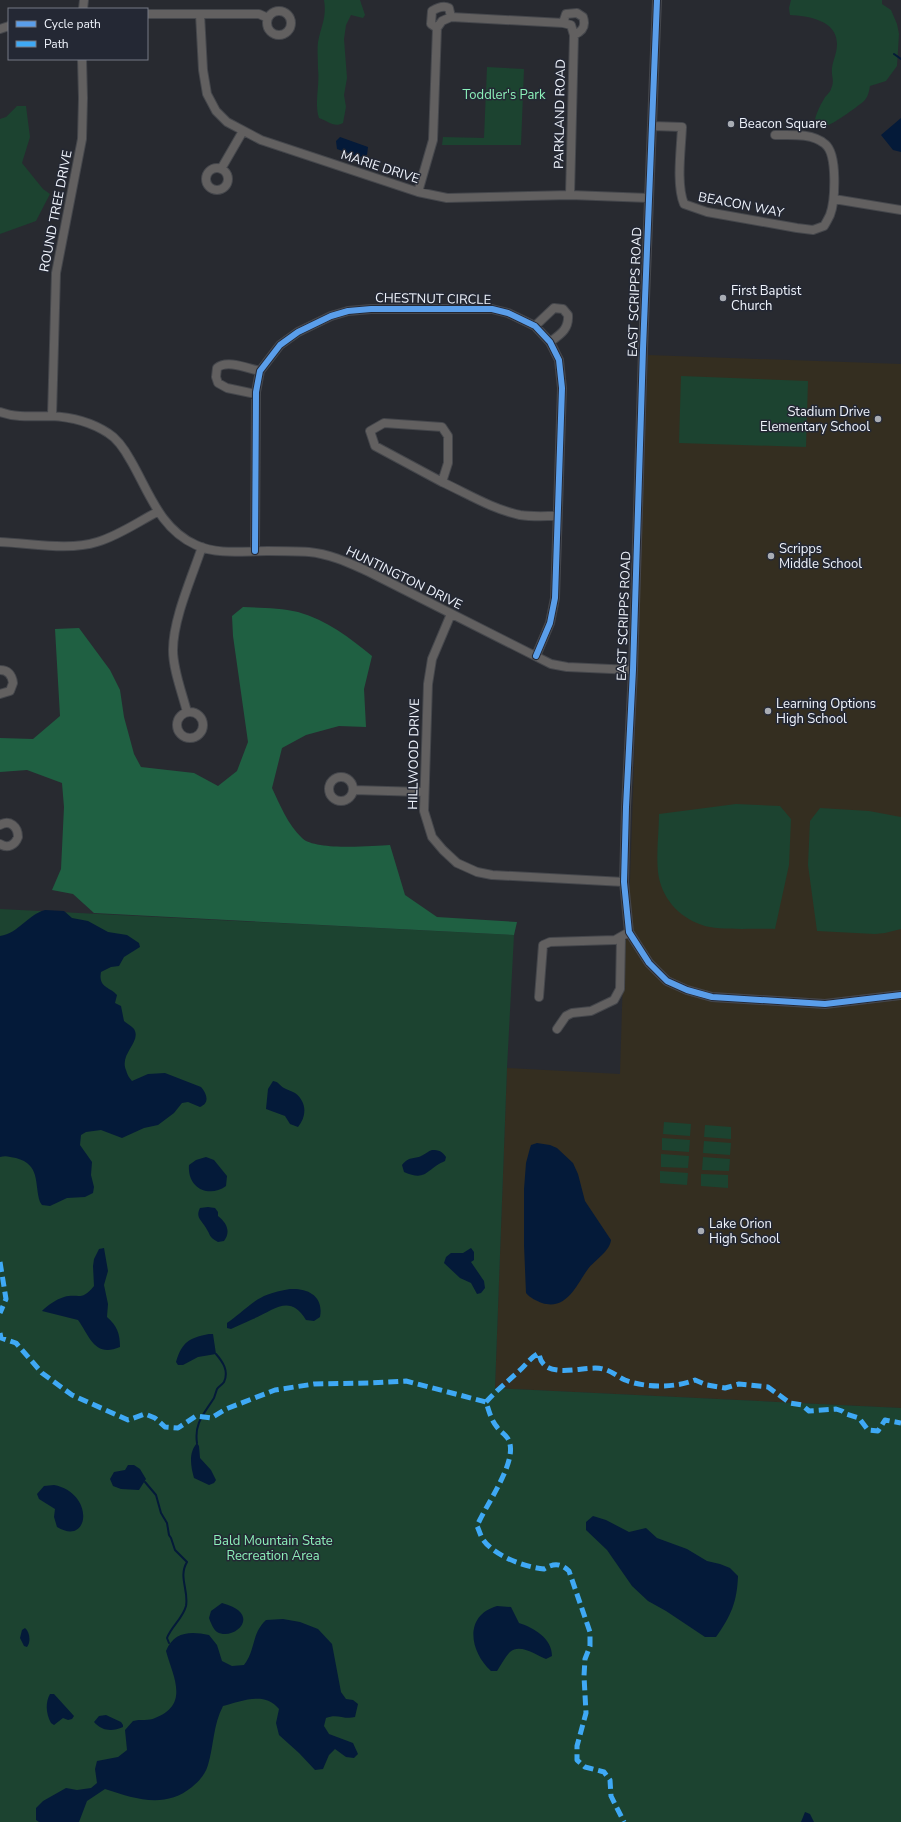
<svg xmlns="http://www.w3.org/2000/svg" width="901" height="1822" font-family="'Nunito Sans',sans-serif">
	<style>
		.education { fill: #342e20 }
		.green { fill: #1c4330 }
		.forest { fill: #1f6042 }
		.water { fill: #041a39 }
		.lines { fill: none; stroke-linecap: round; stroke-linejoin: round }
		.stream { stroke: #041a39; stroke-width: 2 }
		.minor-casing { stroke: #45474c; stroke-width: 10 }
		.minor { stroke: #626060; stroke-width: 8 }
		.quiet { stroke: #3fa9f5; stroke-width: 5; stroke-dasharray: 10 5; stroke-linecap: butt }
		.cycleway-casing { stroke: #242834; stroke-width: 8 }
		.cycleway { stroke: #5a9eea; stroke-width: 6 }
		.poi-dot { fill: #a9adb4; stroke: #242834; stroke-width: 1.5 }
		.labels { text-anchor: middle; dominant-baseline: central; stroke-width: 3; stroke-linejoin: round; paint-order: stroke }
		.park-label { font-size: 13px; fill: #8cf1b9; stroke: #242834 }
		.street-label { font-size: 13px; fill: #eff3fb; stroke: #242834 }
		.poi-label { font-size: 13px; fill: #eff3fb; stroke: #242834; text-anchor: start }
	</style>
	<rect width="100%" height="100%" fill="#282a30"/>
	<!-- education -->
	<path class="education" d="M648 355 901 364V1408L495 1388 507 1068 620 1074 624 942 629 909Z"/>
	<!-- green -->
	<path class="green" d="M324 0H360L365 15 363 18 351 15 346 25 344 39 347 78 344 95 346 107 343 123C334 128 328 121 319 118 314 103 320 85 318 69 318 60 317 52 318 42 321 26 327 17 324 0Z
		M791 0H882V4L891 10 897 24 899 34 897 66 886 81 870 86C869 92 868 97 864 101 861 104 832 125 828 125 822 126 819 122 815 119 817 112 820 105 824 99 826 95 830 93 831 89 835 80 831 77 832 68 833 60 837 53 837 44 837 20 808 16 790 15L789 8Z
		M487 67 524 69 521 145H442L443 137 484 138Z
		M17 106H26L30 137 22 163 43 189 50 194 36 221 0 234V119L6 117Z
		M681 376 808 381 806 447 679 443Z
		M736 804 780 806 791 819 789 865 775 929C756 928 718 931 702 925 678 917 661 897 658 872 656 853 659 832 659 814Z
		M820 808 869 811 901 817V929L885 933 875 934 817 931 808 865 810 821Z
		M0 909 514 935 507 1068 495 1388 901 1408V1822H0Z
		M664 1122 691 1124 690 1136 663 1134Z
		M705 1125 731 1127V1139L704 1137Z
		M662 1138 690 1140 689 1152 662 1150Z
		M704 1141 731 1143 730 1155 703 1153Z
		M661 1154 689 1156 688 1168 661 1167Z
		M703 1157 730 1159 729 1171 702 1170Z
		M660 1171 688 1173 687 1185 660 1183Z
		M701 1174 728 1175V1188L701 1186Z"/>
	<!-- forest -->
	<path class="forest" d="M243 607C261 608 281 608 298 612 327 620 350 638 372 656L364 689 366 727 339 726 306 735 282 748 272 788C280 805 288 825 302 838 315 851 372 846 390 845L405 895 437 917 517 922 514 935 94 913 73 894 52 890 61 869 64 807 62 783 27 770 0 772V738L33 739 60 716 55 629 79 628 110 670 120 690 124 717 134 754 141 767 194 773 218 786 237 771 248 742 233 636 232 616Z"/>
	<!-- water -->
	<path class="water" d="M901 118V152L893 150 881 135Z
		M340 137 368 147 367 155 359 157 337 149 336 141Z
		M45 910 64 911 72 918 88 921 108 932 127 935 139 943 140 947 124 957 119 966 111 967 101 972C98 988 110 987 117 995L115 1003 121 1006 124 1021C127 1024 132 1026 134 1029 142 1042 119 1054 126 1070 127 1074 129 1078 132 1081L148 1074 165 1073 201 1087C207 1094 210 1103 200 1107L188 1102 182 1103 174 1113 158 1125 144 1128 122 1138 101 1130 86 1132 81 1135 80 1145 92 1162 91 1175 94 1187 93 1193 85 1197 67 1198 50 1206 42 1205 40 1202C34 1183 41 1165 16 1158 10 1157 6 1155 0 1157V936C19 933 27 915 45 910Z
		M273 1081C279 1082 279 1085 284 1088 287 1090 292 1091 295 1093 307 1102 307 1116 298 1127L290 1124 285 1116 266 1109 268 1089Z
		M537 1143 550 1145 557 1148 573 1163 578 1174 585 1201 611 1240C610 1251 595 1260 588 1269 577 1284 567 1311 542 1303 537 1301 530 1298 526 1293L524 1245V1189L526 1163 530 1148 531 1145Z
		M432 1150C439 1150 442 1151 446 1157L445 1161C426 1169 427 1182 404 1172L402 1165C410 1155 415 1160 423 1155 427 1153 428 1151 432 1150Z
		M206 1157 214 1160 227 1176 226 1186C208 1199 187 1187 189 1165L196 1160Z
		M208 1207 215 1208 218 1212V1216C227 1223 231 1232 224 1241L218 1242C209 1237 211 1236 206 1228 202 1220 195 1218 200 1208Z
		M104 1248 108 1271 104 1285 108 1304 107 1317C117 1326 120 1333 120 1347 95 1358 90 1337 78 1320L42 1311C48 1305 55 1300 64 1297 79 1293 81 1302 94 1286L93 1266 94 1259 99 1249Z
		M471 1248 474 1252V1260L471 1262 484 1281 485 1288 481 1293 477 1294 471 1283 460 1278 444 1263 446 1257 451 1253H463Z
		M290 1289C308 1288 324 1296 320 1317L314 1321 306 1320C290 1293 274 1310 253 1319 246 1322 238 1326 231 1329L227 1328V1323C254 1304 254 1295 290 1289Z
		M209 1334H213L216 1354 198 1357 183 1365H178L176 1362C182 1342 189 1338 209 1334Z
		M197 1443 199 1446 200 1458 211 1470 216 1480 214 1483 209 1485 194 1478C191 1467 188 1453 197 1443Z
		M128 1465H134L140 1469 146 1479 139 1490 121 1489 113 1486 110 1479 114 1472 125 1470Z
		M54 1485C95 1493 90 1547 57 1527L54 1517 55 1509 39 1499 37 1494 44 1486Z
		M593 1516 606 1520 629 1532 646 1528 657 1538 687 1549 707 1561 720 1564 730 1568 738 1576C737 1602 731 1616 716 1637H705L666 1611 648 1601 632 1586 607 1550 586 1530V1522Z
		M222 1603C264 1614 234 1642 217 1632 213 1629 211 1623 209 1618L211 1611Z
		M497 1606 511 1607 519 1623C534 1628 552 1638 552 1656L546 1659C536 1655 520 1643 510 1652 505 1657 501 1665 497 1671H491C470 1652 463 1616 497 1606Z
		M283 1619 300 1622 318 1629 332 1644 341 1692 346 1699 353 1700 358 1704 355 1717C344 1720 337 1713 326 1718L324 1726 329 1734 353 1743 358 1754 354 1758 346 1757 335 1749 329 1755 323 1769 315 1770 299 1753 279 1735 276 1723 279 1709C265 1691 242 1701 223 1706 213 1725 214 1745 208 1765 205 1775 199 1781 192 1787 165 1809 135 1799 105 1789L87 1801 79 1822H39L36 1820V1808L43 1801 66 1788 77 1790 91 1788 97 1783 95 1769 97 1761 118 1757 127 1750 125 1730 133 1721C140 1719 149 1721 155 1718 190 1704 173 1677 166 1651 174 1631 191 1631 209 1635L217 1645 222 1661 232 1666 244 1665C256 1650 251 1634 266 1620Z
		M25 1628C30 1632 31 1642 27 1647L24 1646 20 1638 22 1630Z
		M50 1694H54L74 1716 72 1719 68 1720 63 1718 54 1725 51 1723C46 1714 45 1703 50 1694Z
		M106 1715 121 1722 123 1725V1727C112 1732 102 1731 94 1722L99 1716Z
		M805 1812 810 1814 814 1822H801Z"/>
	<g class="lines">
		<!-- stream -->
		<path class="stream" d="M894 54 901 59
			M197 1443C194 1423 204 1414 214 1398 215 1395 216 1392 217 1389 219 1386 222 1385 224 1382 229 1371 223 1362 216 1354
			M145 1482 156 1495 161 1513 167 1523 169 1535 171 1538 175 1550 187 1562C178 1577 189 1590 186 1606 183 1618 171 1627 167 1638L169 1643"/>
		<defs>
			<path id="minor" d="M657 0 643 349 633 670 626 807 624 882 629 932 649 963 667 981 687 990 712 997 825 1004 901 995
				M83 9 84 0
				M267 23a12 12 0 1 1 24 0a12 12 0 1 1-24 0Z
				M147 14H259L268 18
				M200 14 203 70 207 94 216 111 227 122 261 140 418 192 447 198 570 195 649 198
				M563 23 566 14 577 13 583 17C586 26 583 31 574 35
				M437 28 431 24 432 11C437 8 443 5 449 8L451 17
				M0 29 9 26
				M652 126 682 127C681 150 676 184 684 204L707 212 797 228 813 230 824 226C826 223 828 219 830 215 835 202 838 154 825 144 812 133 791 135 775 135
				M206 179a11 11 0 1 1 22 0a11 11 0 1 1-22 0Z
				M221 169 243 131
				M418 192 433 140 437 28 442 21 451 17 563 23 571 25 574 35 570 195
				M834 199 901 210
				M535 326 554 308 563 309 568 315C569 329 561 334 550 342
				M256 394 227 388 218 383 216 377 217 368C227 359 249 369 260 371
				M0 412C16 418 34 416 51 416 71 417 91 422 108 433 118 439 125 450 131 461 149 492 160 529 196 545 218 555 243 551 267 551 281 551 296 551 309 552 330 554 349 563 367 571L551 664 567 667 633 670
				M52 416 56 273 82 139 83 98 82 59
				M442 482 375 446 370 431 384 423 442 427 448 436V463L442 482C468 494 492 509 520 515 532 517 545 516 557 516
				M0 542C30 543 69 551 97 542 118 536 138 522 157 512
				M255 551 256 392 260 371 280 345 298 332 331 316 348 311 371 309H492L508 313 535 326 550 342 559 360 562 388 555 598 550 623 536 656
				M451 614 432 659 428 684 424 811 432 837 443 850 457 863 477 872 492 875 624 882
				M0 670C8 670 12 675 13 683L10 691 0 694
				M187 712C182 692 173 670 173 650 173 619 192 577 202 547
				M177 725a13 13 0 1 1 26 0a13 13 0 1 1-26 0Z
				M329 789a12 12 0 1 1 24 0a12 12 0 1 1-24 0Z
				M353 790 423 792
				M0 825C10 819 18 827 18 837 15 845 8 849 0 844
				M539 997 543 945 550 942 615 940 629 932
				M557 1029 566 1016 572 1013 591 1011 614 1000 620 989 621 937"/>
		</defs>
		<!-- minor casing -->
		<use href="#minor" class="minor-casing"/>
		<!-- minor -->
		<use href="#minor" class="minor"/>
		<!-- quiet -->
		<path class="quiet" d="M0 1262 6 1299 0 1313
			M0 1333 1 1338 16 1343 42 1373 72 1395 128 1420 145 1414 155 1418 165 1427 178 1428 196 1416 211 1418 226 1409 275 1390 314 1384 371 1383 406 1381 486 1402C489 1411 491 1420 497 1427 500 1432 507 1435 509 1441 518 1462 485 1506 477 1526 479 1530 480 1534 482 1538 493 1556 525 1567 544 1569 554 1563 560 1563 569 1571L590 1632V1646L585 1659 584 1676 586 1713 577 1746V1760L585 1767 604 1772 610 1780 611 1796 624 1822
			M486 1402C497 1390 507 1382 518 1372 526 1365 530 1358 539 1353 542 1383 586 1364 603 1369 612 1371 618 1377 625 1380 645 1388 675 1388 695 1380L707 1385 725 1388 739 1384 768 1387 790 1403 802 1405 809 1411 836 1409 842 1411 846 1414 859 1418 868 1430 878 1431 885 1420 901 1423"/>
		<defs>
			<path id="cycleway" d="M657 0 643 349 633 670 626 807 624 882 629 932 649 963 667 981 687 990 712 997 825 1004 901 995
				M255 551 256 392 260 371 280 345 298 332 331 316 348 311 371 309H492L508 313 535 326 550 342 559 360 562 388 555 598 550 623 536 656"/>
		</defs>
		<!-- cycleway casing -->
		<use href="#cycleway" class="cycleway-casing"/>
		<!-- cycleway -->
		<use href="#cycleway" class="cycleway"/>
	</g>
	<!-- markers -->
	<g class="poi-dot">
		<circle cx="731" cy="124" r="4"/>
		<circle cx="723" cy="298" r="4"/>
		<circle cx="878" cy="419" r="4"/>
		<circle cx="771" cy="556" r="4"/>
		<circle cx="768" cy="711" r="4"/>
		<circle cx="701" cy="1231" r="4"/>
	</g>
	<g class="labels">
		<!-- park labels -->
		<g class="park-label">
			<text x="504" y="95">Toddler's Park</text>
			<text x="273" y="1541">Bald Mountain State<tspan x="273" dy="15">Recreation Area</tspan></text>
		</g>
		<!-- street labels -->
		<g class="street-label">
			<text transform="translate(560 114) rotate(-89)">PARKLAND ROAD</text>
			<text transform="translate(380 167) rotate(18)">MARIE DRIVE</text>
			<text transform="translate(741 205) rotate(11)">BEACON WAY</text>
			<text transform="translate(56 211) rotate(-79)">ROUND TREE DRIVE</text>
			<text transform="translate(635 292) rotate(-88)">EAST SCRIPPS ROAD</text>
			<text transform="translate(433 299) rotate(1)">CHESTNUT CIRCLE</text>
			<text transform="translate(404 578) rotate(26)">HUNTINGTON DRIVE</text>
			<text transform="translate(624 616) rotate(-88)">EAST SCRIPPS ROAD</text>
			<text transform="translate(414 754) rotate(-89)">HILLWOOD DRIVE</text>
		</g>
		<!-- poi labels -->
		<g class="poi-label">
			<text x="739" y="124">Beacon Square</text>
			<text x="731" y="291">First Baptist<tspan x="731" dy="15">Church</tspan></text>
			<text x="870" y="412" text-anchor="end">Stadium Drive<tspan x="870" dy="15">Elementary School</tspan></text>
			<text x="779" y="549">Scripps<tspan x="779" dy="15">Middle School</tspan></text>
			<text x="776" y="704">Learning Options<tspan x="776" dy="15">High School</tspan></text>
			<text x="709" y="1224">Lake Orion<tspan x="709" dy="15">High School</tspan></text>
		</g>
	</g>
	<!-- legend -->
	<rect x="8" y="8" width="140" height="52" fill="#242834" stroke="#757984"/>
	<rect x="16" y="21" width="20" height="6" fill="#5a9eea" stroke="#757984"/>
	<text x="44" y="28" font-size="12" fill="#eff3fb">Cycle path</text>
	<rect x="16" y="41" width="20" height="6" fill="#3fa9f5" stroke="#757984"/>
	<text x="44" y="48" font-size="12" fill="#eff3fb">Path</text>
</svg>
